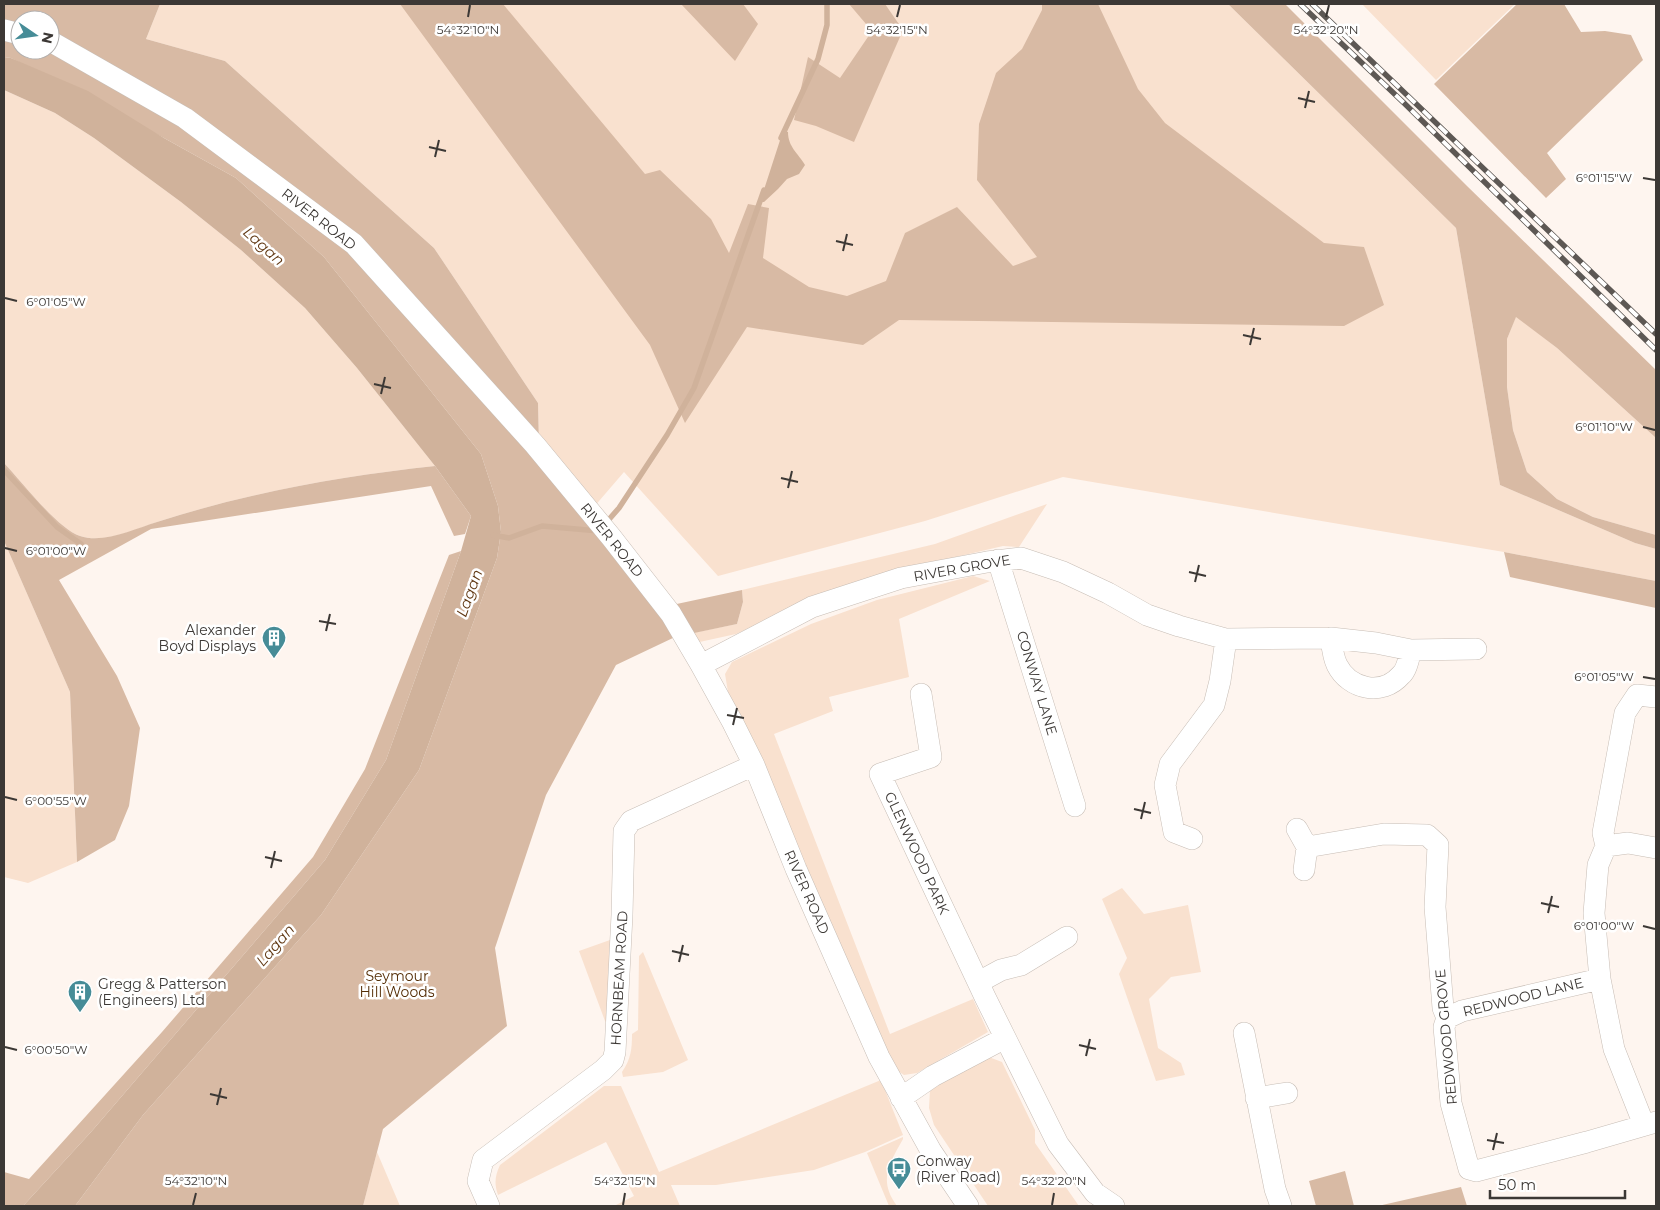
<svg xmlns="http://www.w3.org/2000/svg" width="1660" height="1210" font-family="Montserrat,sans-serif">
	<style>
		.green { fill: #f9e1cf }
		.forest { fill: #d8baa4; fill-rule: evenodd }
		.water { fill: #d0b29b }
		.lines { fill: none; stroke-linecap: round; stroke-linejoin: round }
		.stream { stroke: #d0b29b; stroke-width: 5.5 }
		.minor-casing { stroke: #c7bdb5; stroke-width: 22 }
		.minor { stroke: #fff; stroke-width: 21 }
		.rail-casing { stroke: #5d5854; stroke-width: 5.5 }
		.rail { stroke: #fff; stroke-width: 4; stroke-dasharray: 11; stroke-linecap: butt }
		.ticks { fill: none; stroke: #3c3835; stroke-width: 2 }
		.labels { text-anchor: middle; dominant-baseline: central; stroke-width: 5; stroke-linejoin: round; paint-order: stroke }
		.street-label { font-size: 14px; fill: #3c3835; stroke: #fff }
		.poi-label { font-size: 14px; fill: #3c3835; stroke: #fff; text-anchor: start }
		.park-label { font-size: 14px; fill: #552e06; stroke: #fff }
		.water-label { font-size: 15px; font-style: italic; fill: #613813; stroke: #fff }
		.ticks-label { font-size: 12px; text-anchor: middle; fill: #3c3835; stroke: #fff; stroke-width: 5; stroke-linejoin: round; paint-order: stroke }
	</style>
	<rect width="100%" height="100%" fill="#fef5ef"/>
	<!-- green -->
	<path class="green" d="M160 4H1228L1456 228 1500 485 1635 543 1656 549V581L1504 552 1063 477 925 521 718 576 624 472 593 508 539 444 538 403 434 248 225 61 146 39Z
		M1362 4H1515L1436 80Z
		M4 90 55 113 94 138 181 202 241 250 305 308 357 368 435 466C341 476 247 493 157 522 134 530 104 544 80 536 58 529 21 481 4 463Z
		M1516 316 1557 348 1656 438V535L1593 517 1557 499 1527 472 1513 430 1507 387V339Z
		M1047 504 1019 547 1003 546 887 573 832 591 736 634 695 643 692 633 737 624 743 602 742 590 935 544Z
		M4 541 70 692 77 862 28 883 4 877Z
		M973 576 990 581 899 619 909 677 829 697 833 711 774 734 890 1034 973 999 988 1032 917 1073 904 1075 889 1065 752 742 728 692 725 674 732 662 811 624 877 600Z
		M1122 888 1144 914 1188 905 1201 972 1171 977 1149 999 1158 1048 1181 1063 1185 1075 1156 1081 1119 974 1127 958 1102 899Z
		M610 940 607 1023 605 1021 579 951Z
		M643 952 688 1060 663 1072 623 1077 622 1072C631 1059 632 1049 632 1034L638 1030 639 956Z
		M986 1056 1002 1062 1035 1130V1143L1079 1206H988L934 1125 929 1108 930 1090Z
		M881 1080 903 1135 865 1152 814 1170 716 1185H671L680 1206H614L634 1196 606 1142 498 1195C494 1183 495 1176 500 1165L604 1086H621L659 1172Z
		M903 1137V1139C889 1164 878 1180 897 1206H889L867 1153Z
		M377 1152 400 1206H363Z"/>
	<!-- forest -->
	<path class="forest" d="M4 4H160L146 39 225 61 434 248 538 403 539 444 658 608 742 590 743 602 737 624 675 637 616 665 546 795 495 948 507 1026 383 1129 363 1206H75L143 1115 321 915 419 770 497 558 501 532 498 506 481 454 324 257 236 178 164 138 11 58 4 57ZM20 20H50V50H20Z
		M400 4H503L645 174 660 170 711 219 729 253 748 204 769 208 763 258 809 287 847 296 886 281 905 233 957 207 1013 266 1037 257 977 180 979 124 996 73 1022 49 1042 10V4H1098L1138 89 1165 123 1324 243 1364 247 1384 305 1344 326 899 320 863 345 747 327 685 423 650 345Z
		M681 4H743L758 24 735 61Z
		M849 4H885L903 30 854 142 816 126 794 120 808 57 840 78 872 31Z
		M1228 4H1285L1467 186 1656 370V438L1557 348 1516 317 1507 339V387L1513 430 1527 472 1557 499 1593 517 1656 535V549L1635 543 1500 485 1456 228Z
		M1517 4H1564L1581 32 1605 31 1631 35 1643 60 1547 153 1566 179 1546 198 1434 84Z
		M4 463C21 481 58 529 80 536 104 544 134 529 157 522 247 493 341 476 435 466L471 516 465 534 454 536 431 486 151 529 59 580 117 676 140 728 129 806 115 840 77 862 70 692 4 541Z
		M461 551 386 760 325 860 91 1132 23 1206H4V1172L29 1179 162 1032 313 857 365 769 449 555Z
		M1504 552 1656 581V608L1510 577Z
		M1345 1171 1354 1206H1316L1309 1181Z
		M1461 1187 1467 1206H1378Z"/>
	<!-- water -->
	<path class="water" d="M4 57 11 58 88 91 164 138 236 178 324 257 481 454 498 506 501 532 497 558 419 770 321 915 143 1115 75 1206H23L91 1132 325 860 386 760 461 551 471 516 435 466 357 368 305 308 241 250 181 202 94 138 55 113 4 90Z
		M783 131 788 132C788 147 798 153 805 165L799 174 787 179 778 189 764 202H760Z"/>
	<g class="lines">
		<!-- stream -->
		<path class="stream" d="M781 138 818 59 827 25V4
			M4 470 57 527 81 544
			M605 524 619 508 667 435 694 388 764 190
			M493 535 509 538 542 526 599 531"/>
		<defs>
			<path id="minor" d="M4 30 20 34
				M50 41 185 118 354 244 535 445 611 537 671 614 701 665 733 723 754 765 796 869 879 1057 931 1151 968 1206
				M998 560 1075 806
				M1331 638C1332 647 1333 657 1337 665 1349 689 1382 697 1401 675 1407 670 1409 657 1411 650
				M701 665 812 607 901 578 987 562 1021 558 1063 572 1108 593 1147 615 1179 626 1226 639 1331 638 1376 643 1411 650 1476 649
				M921 694 931 757 880 774 985 997 1058 1144 1095 1193 1114 1206
				M1297 829 1307 847 1304 870
				M1192 839 1174 832 1165 785 1170 764 1214 705 1220 681 1226 639
				M1606 846 1603 833 1625 713 1637 695 1656 697
				M1307 847 1384 834 1427 835 1438 845 1435 907 1443 1008 1447 1018 1444 1027 1451 1103 1469 1169 1476 1171 1587 1142 1656 1122
				M979 982 1001 970 1021 965 1067 937
				M1447 1018 1462 1011 1600 979
				M1244 1033 1275 1189 1281 1206
				M901 1098 933 1076 1005 1038
				M1256 1098 1287 1093
				M1644 1125 1614 1049 1600 979 1594 913 1598 865 1606 846 1628 843 1656 848
				M489 1206 478 1181 483 1160 603 1070 613 1060 615 1052 622 915 624 831 631 821 754 765"/>
		</defs>
		<!-- minor casing -->
		<use href="#minor" class="minor-casing"/>
		<!-- minor -->
		<use href="#minor" class="minor"/>
		<defs>
			<path id="rail" d="M1300 4 1404 103 1656 350
				M1312 4 1656 334"/>
		</defs>
		<!-- rail casing -->
		<use href="#rail" class="rail-casing"/>
		<!-- rail -->
		<use href="#rail" class="rail"/>
	</g>
	<!-- ticks -->
	<path class="ticks" d="M468 17 470 5M897 17 900 5M1326 17 1329 5M1298 98 1315 102M1305 108 1309 91M429 147 446 151M435 157 439 140M1643 178 1655 180M836 241 853 245M843 251 847 234M5 298 17 301M1243 335 1261 339M1250 345 1254 328M374 384 391 388M381 394 385 377M1643 427 1655 430M781 478 798 482M788 488 792 471M5 548 17 551M1189 572 1206 576M1195 582 1199 565M319 621 336 624M326 631 330 614M1643 677 1655 679M727 715 744 718M733 725 737 708M5 797 17 800M1134 809 1151 813M1141 819 1145 802M265 857 282 861M271 868 275 851M1541 903 1559 907M1548 913 1552 896M1643 926 1655 929M672 951 689 955M679 962 683 945M1079 1045 1096 1049M5 1047 17 1050M1086 1056 1090 1039M210 1094 227 1098M217 1105 221 1088M1487 1140 1504 1143M1493 1150 1497 1133M193 1205 196 1193M623 1205 625 1193M1052 1205 1054 1193"/>
	<!-- icons -->
	<defs>
		<symbol id="building-pin" viewBox="-11 -11 22 30"><path d="M0 17L-7.5 6A9.5 9.5 0 1 1 7.5 6Z" fill="#468c97" stroke="#fff"/><path d="M-4-6H4V6H1V3H-1V6H-4ZM-2.5-4.3h1.7v1.8h-1.7ZM.8-4.3h1.7v1.8H.8ZM-2.5-1h1.7V.8h-1.7ZM.8-1h1.7V.8H.8Z" fill="#fff"/></symbol>
		<symbol id="bus-pin" viewBox="-11 -11 22 30"><path d="M0 17L-7.5 6A9.5 9.5 0 1 1 7.5 6Z" fill="#468c97" stroke="#fff"/><path d="M-5-6H5V4H4V6H2V4H-2V6H-4V4H-5ZM-3.5-4V0h7V-4ZM-3.5 1.2v1.5H-2V1.2ZM2 1.2v1.5H3.5V1.2Z" fill="#fff"/></symbol>
	</defs>
	<g fill-rule="evenodd">
		<use href="#building-pin" x="260" y="624" width="28" height="38"/>
		<use href="#building-pin" x="66" y="978" width="28" height="38"/>
		<use href="#bus-pin" x="885" y="1155" width="28" height="38"/>
	</g>
	<g class="labels">
		<!-- street labels -->
		<g class="street-label">
			<text transform="translate(319 219) rotate(38)">RIVER ROAD</text>
			<text transform="translate(612 540) rotate(51)">RIVER ROAD</text>
			<text transform="translate(962 568) rotate(-10)">RIVER GROVE</text>
			<text transform="translate(1037 683) rotate(73)">CONWAY LANE</text>
			<text transform="translate(917 853) rotate(65)">GLENWOOD PARK</text>
			<text transform="translate(807 892) rotate(66)">RIVER ROAD</text>
			<text transform="translate(619 978) rotate(-87)">HORNBEAM ROAD</text>
			<text transform="translate(1523 997) rotate(-14)">REDWOOD LANE</text>
			<text transform="translate(1446 1037) rotate(-95)">REDWOOD GROVE</text>
		</g>
		<!-- poi labels -->
		<g class="poi-label">
			<text x="256" y="630" text-anchor="end">Alexander<tspan x="256" dy="16">Boyd Displays</tspan></text>
			<text x="98" y="984">Gregg &amp; Patterson<tspan x="98" dy="16">(Engineers) Ltd</tspan></text>
			<text x="916" y="1161">Conway<tspan x="916" dy="16">(River Road)</tspan></text>
		</g>
		<!-- park labels -->
		<g class="park-label">
			<text x="397" y="976">Seymour<tspan x="397" dy="16">Hill Woods</tspan></text>
		</g>
		<!-- water labels -->
		<g class="water-label">
			<text transform="translate(264 246) rotate(42)">Lagan</text>
			<text transform="translate(469 593) rotate(-70)">Lagan</text>
			<text transform="translate(275 945) rotate(-49)">Lagan</text>
		</g>
	</g>
	<g class="ticks-label">
		<text x="468" y="34">54°32'10"N</text>
		<text x="897" y="34">54°32'15"N</text>
		<text x="1326" y="34">54°32'20"N</text>
		<text x="1604" y="182">6°01'15"W</text>
		<text x="56" y="306">6°01'05"W</text>
		<text x="1604" y="431">6°01'10"W</text>
		<text x="56" y="555">6°01'00"W</text>
		<text x="1604" y="681">6°01'05"W</text>
		<text x="56" y="805">6°00'55"W</text>
		<text x="1604" y="930">6°01'00"W</text>
		<text x="56" y="1054">6°00'50"W</text>
		<text x="196" y="1185">54°32'10"N</text>
		<text x="625" y="1185">54°32'15"N</text>
		<text x="1054" y="1185">54°32'20"N</text>
	</g>
	<!-- border -->
	<rect width="1660" height="1210" fill="none" stroke="#3c3835" stroke-width="10"/>
	<!-- north arrow -->
	<g transform="translate(35 35) rotate(103)"><circle r="24" fill="#ffffff" stroke="#b1afae"/>
	<path d="M0-4L9 19L0 12L-9 19Z" fill="#468c97"/>
	<text y="-8" font-size="14" font-weight="bold" text-anchor="middle" fill="#3c3835">N</text>
	</g>
	<!-- scale -->
	<path d="M1490 1190v8h135v-8" fill="none" stroke="#3c3835" stroke-width="2.5"/>
	<text x="1498" y="1190" font-size="15" fill="#3c3835" stroke="#ffffff" stroke-width="4" paint-order="stroke">50 m</text>
</svg>
